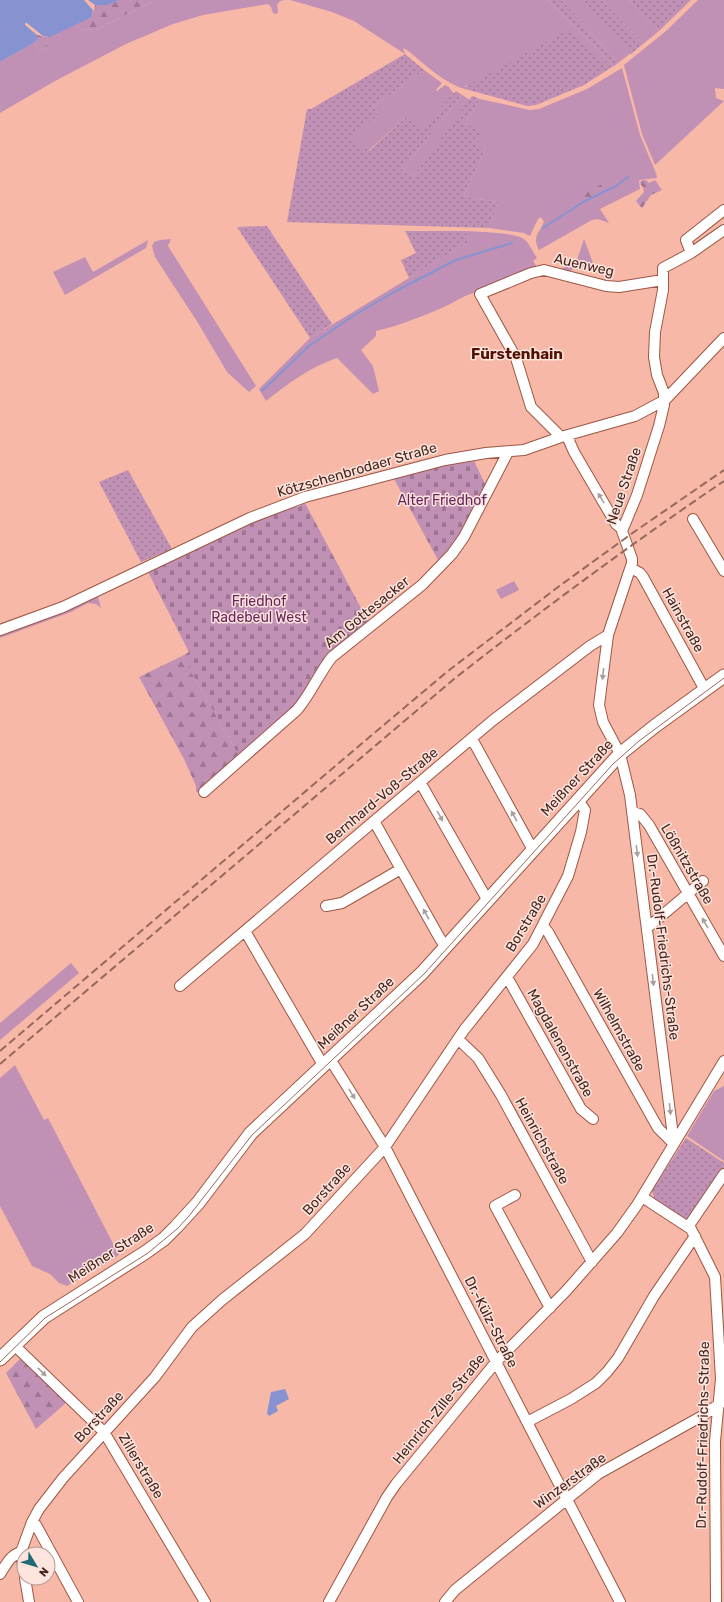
<svg xmlns="http://www.w3.org/2000/svg" width="724" height="1602" font-family="Rubik,sans-serif">
	<style>
		.grass { fill: #c091b5 }
		.forest { fill: url(#forest-firs) }
		.cemetery { fill: url(#cemetery-stones) }
		.park { fill: url(#park-dots) }
		.water { fill: #8793d0 }
		.lines { fill: none; stroke-linecap: round; stroke-linejoin: round }
		.stream { stroke: #8793d0; stroke-width: 2 }
		.minor-casing { stroke: #9d5644; stroke-width: 12 }
		.major-casing { stroke: #9d5644; stroke-width: 15 }
		.minor { stroke: #fff; stroke-width: 10 }
		.major { stroke: #fff; stroke-width: 13 }
		.tram { stroke: #96685c; stroke-width: 1 }
		.rail { stroke: #96685c; stroke-width: 2; stroke-dasharray: 8 4; stroke-linecap: butt }
		.oneway { fill: #ab9d9a }
		.labels { text-anchor: middle; dominant-baseline: central; stroke-width: 3; stroke-linejoin: round; paint-order: stroke }
		.street-label { font-size: 14px; fill: #45261e; stroke: #fde4dd }
		.park-label { font-size: 14px; fill: #68245c; stroke: #fde4dd }
		.neighbourhood-label { font-size: 15px; font-weight: bold; fill: #521102; stroke: #fde4dd }
	</style>
	<defs>
		<pattern id="forest-firs" width="22" height="20" patternUnits="userSpaceOnUse"><rect width="22" height="20" fill="#c091b5"/><path d="M5 1l3.5 6h-7zM16 11l3.5 6h-7z" fill="#9e7693"/></pattern>
		<pattern id="cemetery-stones" width="16" height="16" patternUnits="userSpaceOnUse"><rect width="16" height="16" fill="#c091b5"/><path d="M2 7V4a2 2 0 0 1 4 0v3zM10 15v-3a2 2 0 0 1 4 0v3z" fill="#9e7693"/></pattern>
		<pattern id="park-dots" width="8" height="8" patternUnits="userSpaceOnUse"><rect width="8" height="8" fill="#c091b5"/><path d="M2 2h.1M6 6h.1" fill="none" stroke="#9e7693" stroke-width="1.8" stroke-linecap="round"/></pattern>
	</defs>
	<rect width="100%" height="100%" fill="#f8b8a7"/>
	<!-- grass -->
	<path class="grass" d="M155 0H284L280 1 277 5 278 11 277 14 273 13 271 7 268 4 203 15 173 24 126 44 55 81 0 113V62L34 43 39 52 47 47V37L74 25 81 29 95 30Z
		M290 0H548L614 66 612 67 595 54 465 86V89C443 83 425 64 407 50L403 48 405 54 354 21 332 12Z
		M562 0H582L631 53 618 63Z
		M602 0H629L659 31 643 44Z
		M698 0H724V89L715 88 716 98 724 101 655 165 642 134 624 65 666 31Z
		M622 68 640 135 656 173 657 178 639 180 640 189 600 209 609 223 598 219 592 220 539 250C532 237 539 233 544 222L541 217 538 219 530 236 524 233 489 228 499 202 471 198 464 195 486 148 477 144 481 133 465 123 480 99 530 110 539 109 587 89Z
		M424 70 442 83 436 90 437 91 445 85 449 87 454 94 421 130 406 117 368 151 347 139 379 115 373 107Z
		M462 95 470 100 413 177 402 170Z
		M465 231C477 232 517 232 525 240 530 244 533 253 537 258L533 261 537 267 478 292C465 294 456 302 444 307 420 317 401 325 376 331V336L361 350 373 366 379 391 373 394 337 358C310 367 289 383 266 401L259 389 310 338 470 241Z
		M171 239 168 246 256 386 249 392 227 372 198 323 155 257 152 246 154 242 160 240Z
		M584 239 593 263 571 270V273L560 270 577 260Z
		M148 240 146 248 65 295 53 272 85 257 93 272Z
		M514 581 519 590 501 599 496 590Z
		M98 597 101 608 96 604 88 603 71 612 0 638V635L61 612 62 614 67 612V609L93 598Z
		M71 963 79 973 0 1040V1023Z
		M15 1065 44 1120 48 1118 119 1255 67 1286 59 1283 50 1274 32 1266 0 1206V1078Z
		M724 1086V1161L687 1136 714 1091Z"/>
	<!-- forest -->
	<path class="forest" d="M120 0H155L95 30 81 29 74 25 92 17 95 5H108Z
		M37 35 47 37V47L39 52 34 43 37 40Z
		M643 180H646L649 183 655 180 662 190 651 195 642 208 639 205 636 201 644 192 643 187 641 185 640 182Z
		M605 182 608 188 582 202 580 197Z
		M182 656 239 756 201 792H196V786L184 759 139 677Z
		M22 1357 67 1402 36 1429 6 1373Z"/>
	<!-- cemetery -->
	<path class="cemetery" d="M474 461 486 486 461 534 439 562 394 479 436 467Z
		M305 503 369 623 325 657 300 702 248 746 239 756 182 656 189 652 148 572 265 517 269 518 272 513 292 505 298 507Z"/>
	<!-- park -->
	<path class="park" d="M548 0H562L618 63 614 66Z
		M582 0H602L643 44 631 54Z
		M629 0H691L659 31Z
		M568 30 612 67 584 85 536 105 527 106 465 89V87Z
		M405 54 424 70 373 107 379 115 348 139 369 151 406 117 421 129 456 91 462 95 402 170 413 177 472 96 480 99 465 123 482 133 477 144 486 148 464 195 471 198 499 202 489 228 287 222 307 109H311Z
		M267 226 332 324 310 338 237 227Z
		M405 231H465L470 241 409 278 401 260 416 253Z
		M128 470 172 549 141 562 99 482Z
		M686 1138 724 1163V1168L690 1221 655 1201 652 1191Z"/>
	<!-- water -->
	<path class="water" d="M0 0H84L93 10 92 17 50 37 43 36 27 23H25V25L37 35V40L34 43 0 62Z
		M88 0H120L108 5H95Z
		M285 1389 289 1399 276 1406 278 1411 269 1416 267 1413 271 1392Z"/>
	<g class="lines">
		<!-- stream -->
		<path class="stream" d="M543 228 583 202 616 186 628 177
			M262 391 309 346 353 316 394 292 456 260 512 243"/>
		<defs>
			<path id="minor" d="M691 253 686 240 724 210
				M567 436 574 452 616 524 622 529
				M561 437 531 407 516 358 480 294 531 273 544 270 606 286 619 287 663 280
				M693 519 724 571
				M631 568 640 573 643 577 705 690
				M0 630 63 607 250 518 305 497 445 460 486 453 524 450 561 437 635 416 665 400 724 338
				M472 739 533 850
				M420 782 488 901
				M204 792 297 710C311 694 319 673 332 657L422 585 452 554 464 537 508 452
				M633 812 640 814 649 825 724 956
				M374 821 439 937 446 948
				M326 906 342 903 401 869
				M543 926 548 932 658 1128 674 1144
				M647 928 703 881
				M245 931 323 1065
				M507 977 581 1109 593 1119
				M180 986 492 721 590 646 608 635
				M458 1039 478 1058 501 1095 592 1262
				M330 1059 385 1147 620 1602
				M674 1144 630 795 620 754 603 722 599 705 608 635 632 563V559L622 531 637 495 659 426 664 405V393L657 375 654 357 655 332 663 290V268L691 253 724 230
				M515 1195 495 1206 550 1308
				M642 1197 691 1229 715 1277 721 1379 715 1441 716 1602
				M688 1227 724 1174
				M14 1345 104 1432 205 1602
				M527 1422 571 1399 596 1383 607 1372 618 1358 654 1296 695 1236
				M32 1522 36 1525 78 1602
				M24 1571 21 1552 32 1522 39 1509 63 1478 155 1377 192 1327 222 1300 305 1234 385 1147 464 1030 533 944 568 876 581 832 585 810 578 800
				M0 1574C6 1565 10 1555 21 1552
				M25 1578 29 1602
				M329 1602 387 1497 396 1484 496 1362 566 1291 617 1233 637 1205 724 1061
				M445 1602 455 1590 598 1474 702 1416 721 1403"/>
			<path id="major" d="M0 1359 44 1317 146 1252 164 1239 176 1227 198 1203 251 1133 422 973 620 754 655 726 724 676"/>
		</defs>
		<!-- minor casing -->
		<use href="#minor" class="minor-casing"/>
		<!-- major casing -->
		<use href="#major" class="major-casing"/>
		<!-- minor -->
		<use href="#minor" class="minor"/>
		<!-- major -->
		<use href="#major" class="major"/>
		<!-- tram -->
		<path class="tram" d="M0 1362 45 1318 148 1253 177 1229 189 1216 252 1135 424 974 613 764 639 741 724 678"/>
		<!-- rail -->
		<path class="rail" d="M0 1051 373 734 448 671 558 587 634 532 724 470
			M0 1064 454 679C542 610 631 544 724 481"/>
	</g>
	<!-- one-way arrows -->
	<defs><path id="oneway-solid" d="M-6-.8H1V-3.2L6.5 0L1 3.2V.8H-6Z"/></defs>
	<g class="oneway">
		<use href="#oneway-solid" transform="translate(601 498) rotate(-121)"/>
		<use href="#oneway-solid" transform="translate(603 674) rotate(97)"/>
		<use href="#oneway-solid" transform="translate(440 816) rotate(60)"/>
		<use href="#oneway-solid" transform="translate(514 816) rotate(-119)"/>
		<use href="#oneway-solid" transform="translate(637 851) rotate(83)"/>
		<use href="#oneway-solid" transform="translate(426 914) rotate(-119)"/>
		<use href="#oneway-solid" transform="translate(705 923) rotate(-120)"/>
		<use href="#oneway-solid" transform="translate(653 980) rotate(83)"/>
		<use href="#oneway-solid" transform="translate(352 1094) rotate(58)"/>
		<use href="#oneway-solid" transform="translate(670 1109) rotate(83)"/>
		<use href="#oneway-solid" transform="translate(42 1372) rotate(44)"/>
	</g>
	<g class="labels">
		<!-- street labels -->
		<g class="street-label">
			<text transform="translate(584 265) rotate(13)">Auenweg</text>
			<text transform="translate(357 470) rotate(-16)">Kötzschenbrodaer Straße</text>
			<text transform="translate(624 486) rotate(-71)">Neue Straße</text>
			<text transform="translate(367 612) rotate(-39)">Am Gottesacker</text>
			<text transform="translate(683 620) rotate(61)">Hainstraße</text>
			<text transform="translate(577 778) rotate(-47)">Meißner Straße</text>
			<text transform="translate(382 796) rotate(-40)">Bernhard-Voß-Straße</text>
			<text transform="translate(687 864) rotate(60)">Lößnitzstraße</text>
			<text transform="translate(526 923) rotate(-59)">Borstraße</text>
			<text transform="translate(663 947) rotate(83)">Dr.-Rudolf-Friedrichs-Straße</text>
			<text transform="translate(356 1013) rotate(-43)">Meißner Straße</text>
			<text transform="translate(619 1030) rotate(61)">Wilhelmstraße</text>
			<text transform="translate(560 1043) rotate(61)">Magdalenenstraße</text>
			<text transform="translate(542 1141) rotate(61)">Heinrichstraße</text>
			<text transform="translate(327 1189) rotate(-48)">Borstraße</text>
			<text transform="translate(111 1253) rotate(-33)">Meißner Straße</text>
			<text transform="translate(491 1322) rotate(63)">Dr.-Külz-Straße</text>
			<text transform="translate(439 1409) rotate(-51)">Heinrich-Zille-Straße</text>
			<text transform="translate(99 1417) rotate(-47)">Borstraße</text>
			<text transform="translate(703 1435) rotate(-89)">Dr.-Rudolf-Friedrichs-Straße</text>
			<text transform="translate(141 1466) rotate(59)">Zillerstraße</text>
			<text transform="translate(570 1481) rotate(-36)">Winzerstraße</text>
		</g>
		<!-- park labels -->
		<g class="park-label">
			<text x="442" y="500">Alter Friedhof</text>
			<text x="259" y="601">Friedhof<tspan x="259" dy="16">Radebeul West</tspan></text>
		</g>
		<!-- neighbourhood labels -->
		<g class="neighbourhood-label">
			<text x="517" y="354">Fürstenhain</text>
		</g>
	</g>
	<!-- north arrow -->
	<g transform="translate(36 1566) rotate(128)"><circle r="19" fill="#fde4dd" stroke="#b39891"/>
	<path d="M0-3L7 15L0 10L-7 15Z" fill="#226877"/>
	<text y="-6" font-size="11" font-weight="bold" text-anchor="middle" fill="#45261e">N</text>
	</g>
</svg>
